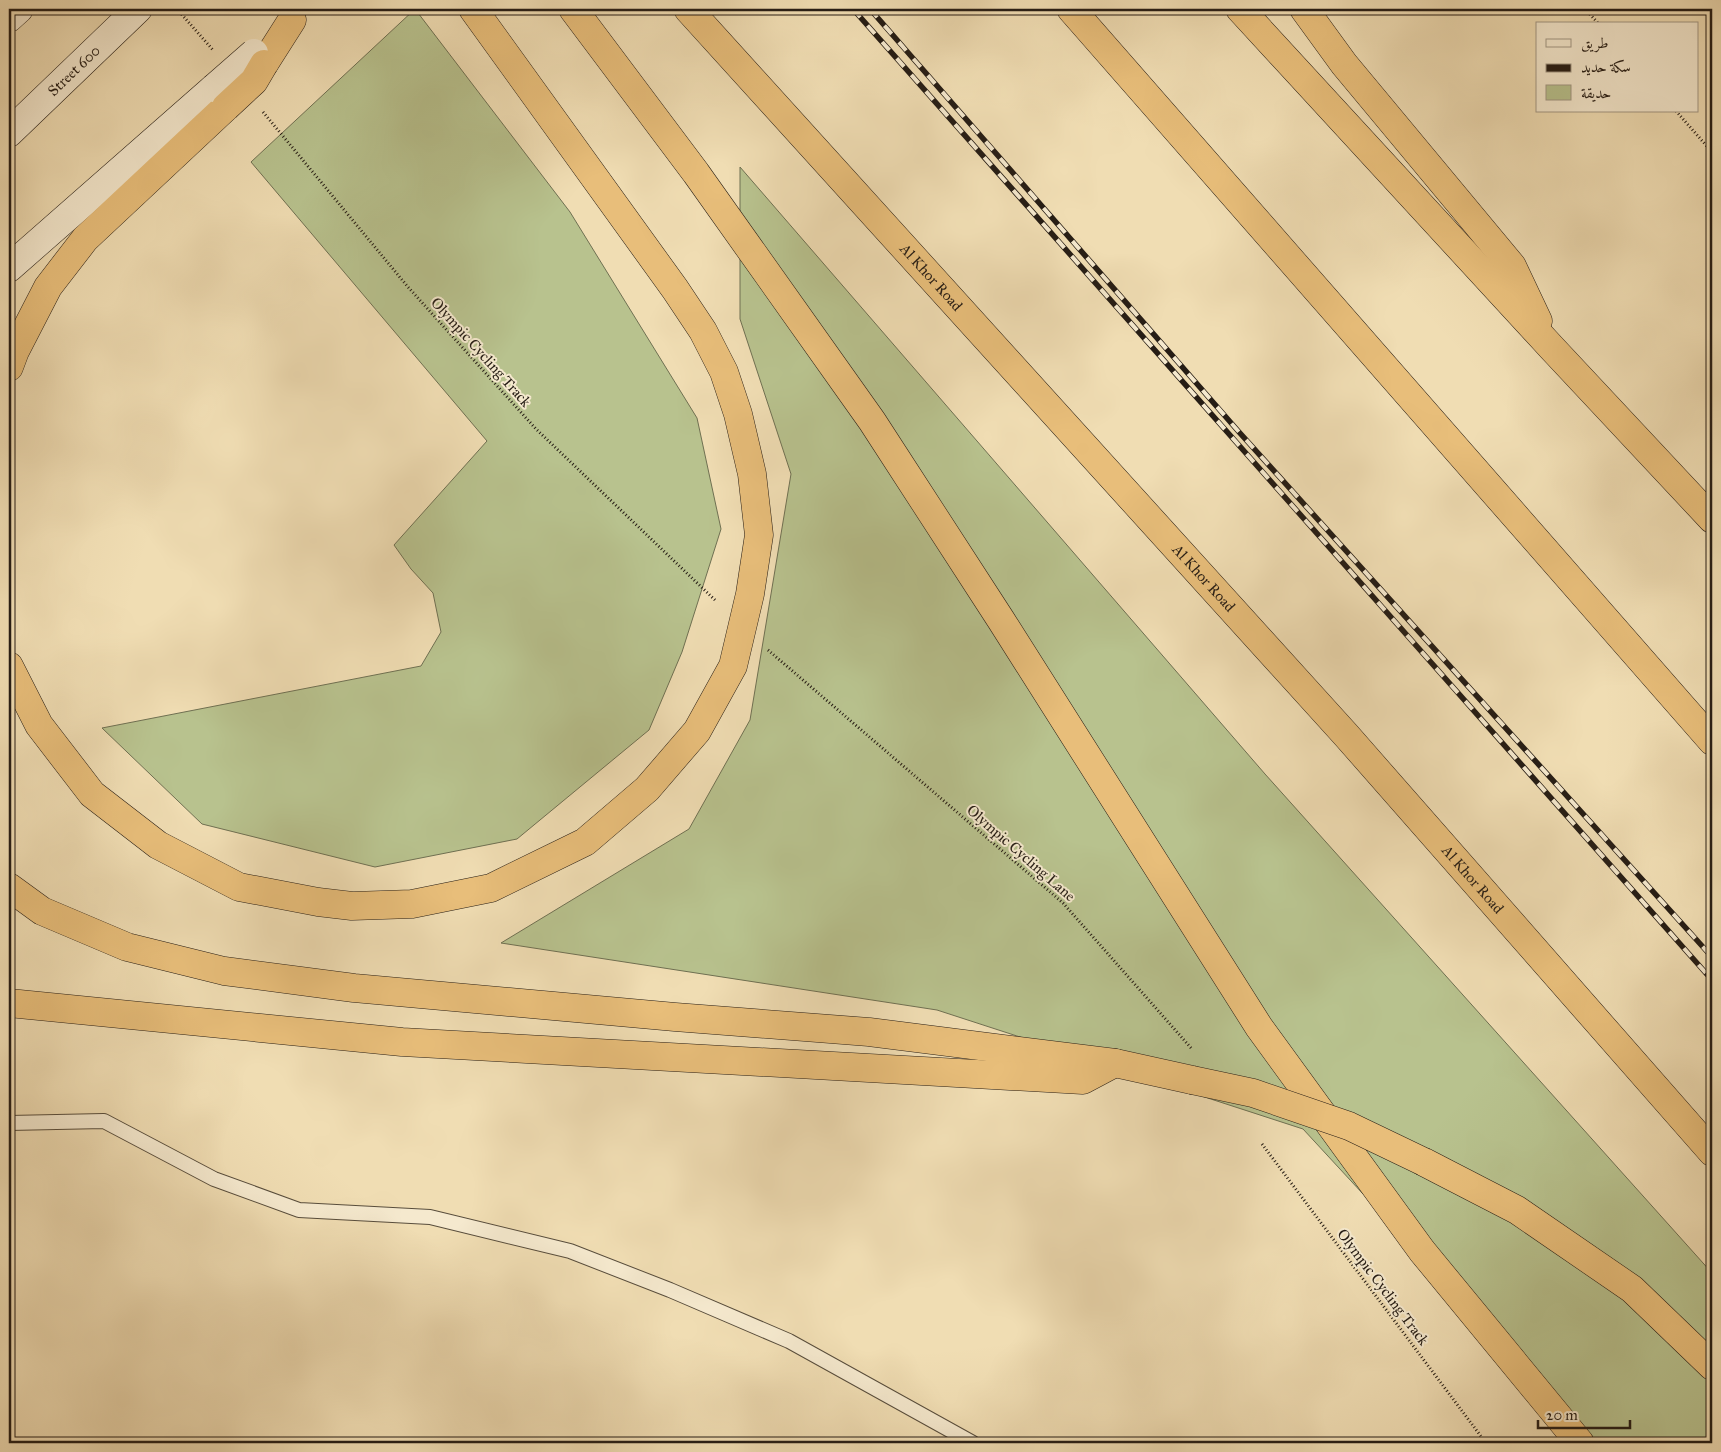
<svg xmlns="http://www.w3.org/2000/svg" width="1721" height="1452" font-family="'IM FELL Great Primer',Amiri,serif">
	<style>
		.green { fill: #b8c28e; stroke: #6f7052 }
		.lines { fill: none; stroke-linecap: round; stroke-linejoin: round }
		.service-casing { stroke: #584d3c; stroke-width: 16 }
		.secondary-casing { stroke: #261d15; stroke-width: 29 }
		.motorway-casing { stroke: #261d15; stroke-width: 29 }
		.path { stroke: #261d15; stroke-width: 3; stroke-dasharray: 1 2.5; stroke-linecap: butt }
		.service { stroke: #f5e9ce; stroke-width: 14 }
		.secondary { stroke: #f5e9ce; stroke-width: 28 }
		.motorway { stroke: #e8be7a; stroke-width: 28 }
		.rail-casing { stroke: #261d15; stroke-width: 5.5 }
		.rail { stroke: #f5e9ce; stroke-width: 4; stroke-dasharray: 11; stroke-linecap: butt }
		.secondary-bridge-casing { stroke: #261d15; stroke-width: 29; stroke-linecap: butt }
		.motorway-bridge-casing { stroke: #261d15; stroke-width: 29; stroke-linecap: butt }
		.secondary-bridge { stroke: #f5e9ce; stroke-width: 28 }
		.motorway-bridge { stroke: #e8be7a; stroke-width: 28 }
		.labels { text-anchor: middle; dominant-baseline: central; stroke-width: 4; stroke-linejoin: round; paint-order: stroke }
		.street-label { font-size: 15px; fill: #261d15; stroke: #f5e9ce }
	</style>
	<rect width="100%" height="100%" fill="#f0ddb3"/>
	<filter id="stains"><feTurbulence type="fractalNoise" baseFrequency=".004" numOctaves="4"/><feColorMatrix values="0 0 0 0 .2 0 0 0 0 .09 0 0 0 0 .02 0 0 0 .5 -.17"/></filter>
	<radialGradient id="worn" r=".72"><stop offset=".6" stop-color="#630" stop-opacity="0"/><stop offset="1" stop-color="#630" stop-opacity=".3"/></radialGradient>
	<!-- green -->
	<path class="green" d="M415 9 570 212 697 418 721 529 682 652 649 730 517 839 375 867 202 824 102 728 421 666 441 632 433 593 411 569 394 545 487 441 251 162Z
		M740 167 1265 774 1712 1273V1443H1593L1303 1129 937 1010 501 943 689 829 750 720 791 474 740 319Z"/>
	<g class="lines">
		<defs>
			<path id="service" d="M9 1123 104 1121 214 1179 299 1210 430 1217 570 1251 670 1290 789 1341 973 1443"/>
			<g id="secondary">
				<path d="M9 18 19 9"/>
				<path id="s1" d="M9 133 138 9"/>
				<path d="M9 268 214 88"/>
			</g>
			<g id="motorway">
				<path d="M573 9 696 173 872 421 1001 620 1259 1027 1422 1251 1580 1443"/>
				<path id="s2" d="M688 9 1346 735 1712 1152"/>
				<path d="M1071 9 1712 741"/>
				<path d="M1240 9 1551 347 1712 519"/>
				<path d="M1304 9 1344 64 1512 266 1538 321"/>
				<path d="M264 64 292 20"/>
				<path d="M9 367 15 351 48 287 85 239 226 107"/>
				<path d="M9 666 39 725 92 794 158 845 239 887 318 902 352 906 412 904 491 888 585 842 647 789 697 731 733 666 750 594 759 535 752 474 738 414 724 372 703 331 675 289 473 9"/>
				<path d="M9 887 42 911 127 947 224 971 354 988 675 1017 869 1032 1115 1063 1192 1080"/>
				<path d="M9 1003 402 1042 1083 1080 1115 1063"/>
				<path d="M1424 1162 1517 1210 1632 1289 1712 1366"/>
			</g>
		</defs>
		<!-- service casing -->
		<use href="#service" class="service-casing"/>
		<!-- secondary casing -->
		<use href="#secondary" class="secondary-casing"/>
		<!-- motorway casing -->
		<use href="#motorway" class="motorway-casing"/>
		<!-- path -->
		<path class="path" d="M177 9 213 50
			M1585 9 1599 24
			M1676 111 1712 152
			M263 112 408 287 536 429 716 601
			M768 650 1063 903 1192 1049
			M1262 1144 1486 1443"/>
		<!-- service -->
		<use href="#service" class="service"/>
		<!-- secondary -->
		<use href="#secondary" class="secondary"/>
		<!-- motorway -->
		<use href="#motorway" class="motorway"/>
		<defs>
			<path id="rail" d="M853 9 1712 980
				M870 9 1239 432 1712 957"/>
		</defs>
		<!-- rail casing -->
		<use href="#rail" class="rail-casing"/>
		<!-- rail -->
		<use href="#rail" class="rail"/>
		<defs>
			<path id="secondary-bridge" d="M214 88 254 53"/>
			<path id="motorway-bridge" d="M226 107 254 81 264 64
				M1192 1080 1253 1093 1349 1126 1424 1162"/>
		</defs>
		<!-- secondary-bridge casing -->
		<use href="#secondary-bridge" class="secondary-bridge-casing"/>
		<!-- motorway-bridge casing -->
		<use href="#motorway-bridge" class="motorway-bridge-casing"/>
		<!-- secondary-bridge -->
		<use href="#secondary-bridge" class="secondary-bridge"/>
		<!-- motorway-bridge -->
		<use href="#motorway-bridge" class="motorway-bridge"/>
	</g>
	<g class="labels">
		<!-- street labels -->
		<g class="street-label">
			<text stroke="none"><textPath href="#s1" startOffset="90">Street 600</textPath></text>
			<text stroke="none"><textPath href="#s2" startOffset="362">Al Khor Road</textPath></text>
			<text transform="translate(481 352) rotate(48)">Olympic Cycling Track</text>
			<text stroke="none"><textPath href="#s2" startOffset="768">Al Khor Road</textPath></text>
			<text transform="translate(1021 853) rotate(41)">Olympic Cycling Lane</text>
			<text stroke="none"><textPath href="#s2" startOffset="1172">Al Khor Road</textPath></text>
			<text transform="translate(1383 1287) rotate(53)">Olympic Cycling Track</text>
		</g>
	</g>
	<!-- margin -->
	<rect width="1721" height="1452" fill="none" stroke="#f0ddb3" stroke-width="30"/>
	<rect x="10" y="10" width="1701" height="1432" fill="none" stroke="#261d15" stroke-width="2.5"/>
	<rect x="15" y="15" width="1691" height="1422" fill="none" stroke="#261d15"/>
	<!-- legend -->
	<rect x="1536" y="22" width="162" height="90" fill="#f5e9ce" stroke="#a29784"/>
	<rect x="1546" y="39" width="25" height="8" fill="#f5e9ce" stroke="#a29784"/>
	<text x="1581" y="48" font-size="15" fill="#261d15">طريق</text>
	<rect x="1546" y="64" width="25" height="8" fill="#261d15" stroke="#a29784"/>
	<text x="1581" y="72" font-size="15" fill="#261d15">سكة حديد</text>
	<rect x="1546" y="85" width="25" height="15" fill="#b8c28e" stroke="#a29784"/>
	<text x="1581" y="98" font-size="15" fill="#261d15">حديقة</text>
	<!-- scale -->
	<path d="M1538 1420v8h92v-8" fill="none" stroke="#261d15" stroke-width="2.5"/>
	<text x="1546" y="1420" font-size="15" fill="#261d15" stroke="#f5e9ce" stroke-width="4" paint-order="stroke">20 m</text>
	<rect width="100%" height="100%" filter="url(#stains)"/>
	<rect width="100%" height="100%" fill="url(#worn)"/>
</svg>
